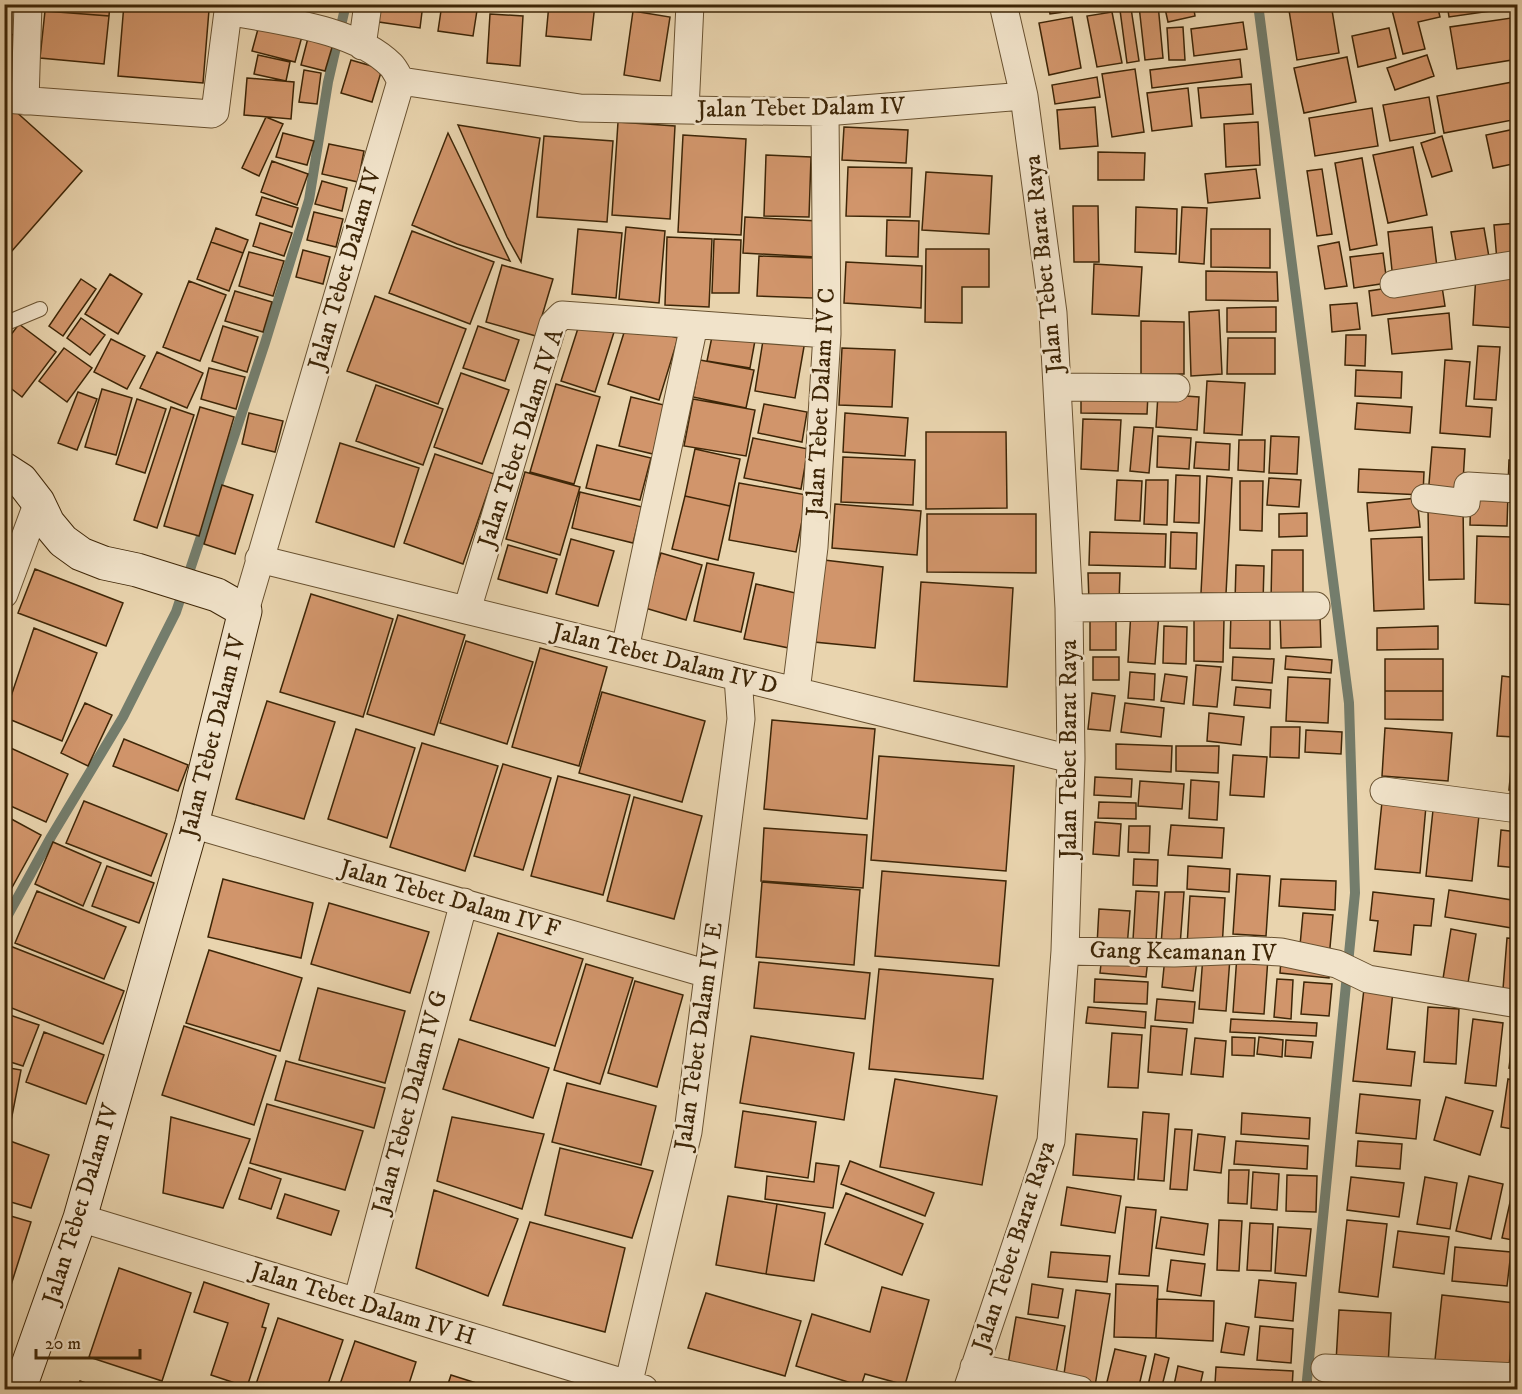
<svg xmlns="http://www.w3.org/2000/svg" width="1522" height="1394" font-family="'IM FELL DW Pica',serif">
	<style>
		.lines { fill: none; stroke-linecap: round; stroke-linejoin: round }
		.stream { stroke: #747d6c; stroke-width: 10 }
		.building { fill: #d1956b; stroke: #3e2607; stroke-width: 1.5 }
		.lane-casing { stroke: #695231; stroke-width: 16 }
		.street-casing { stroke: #695231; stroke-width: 29 }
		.secondary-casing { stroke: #3e2607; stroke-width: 35 }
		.lane { stroke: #f1e3ca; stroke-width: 14 }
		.street { stroke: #f1e3ca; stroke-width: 27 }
		.secondary { stroke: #f1e3ca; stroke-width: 33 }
		.labels { text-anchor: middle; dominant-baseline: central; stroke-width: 5; stroke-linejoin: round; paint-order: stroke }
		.street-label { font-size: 24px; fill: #3e2607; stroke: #f1e3ca }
	</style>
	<rect width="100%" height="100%" fill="#e9d4ae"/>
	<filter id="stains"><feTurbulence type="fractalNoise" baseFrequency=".00333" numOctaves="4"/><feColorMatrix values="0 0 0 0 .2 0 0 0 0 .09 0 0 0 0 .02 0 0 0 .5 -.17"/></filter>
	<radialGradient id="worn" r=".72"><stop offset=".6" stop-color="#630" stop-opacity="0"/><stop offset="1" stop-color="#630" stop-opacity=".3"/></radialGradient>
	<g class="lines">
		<!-- stream -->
		<path class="stream" d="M1258 4 1349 703 1355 893 1306 1390
			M4 922 51 837 123 717 176 612 265 343 309 200 328 82 346 4"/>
	</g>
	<!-- building -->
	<path class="building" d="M45 4H110L109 16 45 11Z
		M124 4 209 10 203 83 118 76Z
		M374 4H423L420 28 372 21Z
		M442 4H478L473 36 438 31Z
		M492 4H541V11L492 8Z
		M549 4H595L591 40 546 36Z
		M603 4H635L634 9Z
		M646 4H673L672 11 646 7Z
		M697 4H908L697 11Z
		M1048 4H1108L1109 6 1050 14Z
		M1158 4 1163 58 1145 60 1139 6Z
		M1164 4H1193L1195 16 1168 22Z
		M1288 4H1331L1339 53 1297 60Z
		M1417 4H1437L1440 17 1418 22 1425 49 1403 54 1392 10Z
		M1447 4H1518V7L1449 17Z
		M1131 8 1139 61 1127 63 1120 10Z
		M45 11 109 16 104 64 40 58Z
		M633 11 670 17 660 81 624 75Z
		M1112 12 1122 63 1097 67 1087 16Z
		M490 14 523 16 520 66 487 63Z
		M1072 17 1081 68 1049 75 1039 23Z
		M1518 17V59L1457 69 1450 27Z
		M261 18 304 29 295 62 252 51Z
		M1243 22 1247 49 1194 56 1191 29Z
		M1183 27 1185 60H1169L1167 28Z
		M1389 28 1396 58 1358 67 1352 36Z
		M4 34 17 35 15 66 4 65Z
		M308 38 333 44 325 71 301 65Z
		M258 55 290 62 286 81 254 74Z
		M1427 55 1434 76 1395 90 1387 68Z
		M1347 57 1356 102 1304 113 1294 68Z
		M1240 59 1242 77 1152 88 1150 70Z
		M351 60 382 69 372 102 341 93Z
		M1135 69 1144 132 1112 137 1102 74Z
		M304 70 321 73 317 104 299 102Z
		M1097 77 1100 97 1055 104 1052 85Z
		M247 78 294 82 291 119 244 115Z
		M1518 81V119L1444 133 1437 96Z
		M1251 84 1253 114 1201 118 1198 88Z
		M1188 88 1192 126 1152 131 1147 93Z
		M1429 97 1435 133 1390 141 1383 105Z
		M1095 107 1098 146 1060 149 1057 110Z
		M1372 108 1378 146 1315 156 1309 118Z
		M13 109 82 171 4 260V117Z
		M266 117 283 124 259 176 242 168Z
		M618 122 675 126 670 219 612 215Z
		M1258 122 1260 165 1226 167 1224 124Z
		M458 125 540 138 521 262 507 237Z
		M844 127 908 130 906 163 842 160Z
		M1515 129 1518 142V163L1493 168 1486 135Z
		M283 133 314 141 307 165 276 157Z
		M448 133 510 261 457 244 412 225Z
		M683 135 746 139 741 235 678 232Z
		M544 136 613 141 607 222 537 217Z
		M1442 136 1452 171 1432 177 1421 143Z
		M329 144 364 151 358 182 322 174Z
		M1413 147 1427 215 1388 223 1373 155Z
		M1098 152 1145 153 1144 180H1098Z
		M766 155 811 157 809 217 764 216Z
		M1362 158 1377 245 1350 250 1335 163Z
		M272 161 308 174 297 205 261 192Z
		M848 167 912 168 910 217 846 216Z
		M1256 169 1260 198 1208 203 1205 174Z
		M1322 169 1332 234 1317 236 1307 171Z
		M926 172 992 176 989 234 922 230Z
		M322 181 347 188 342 211 315 204Z
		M262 197 298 208 292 227 256 215Z
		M1073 206H1098L1099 262H1074Z
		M1136 207 1177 209 1176 254 1135 252Z
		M1182 207 1207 208 1204 264 1179 262Z
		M314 212 343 219 336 247 307 240Z
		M745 217 818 221 816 257 743 253Z
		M887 220 919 221 918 257 886 256Z
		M260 223 292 233 284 256 253 246Z
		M1518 223V260L1497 261 1494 225Z
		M626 227 665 231 659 303 619 299Z
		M1432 227 1438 275 1393 280 1388 232Z
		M216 228 248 240 243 253 211 242Z
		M1484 228 1489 257 1456 261 1451 232Z
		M578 229 622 233 616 298 572 294Z
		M1211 229H1270V268L1211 267Z
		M412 231 494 262 470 324 389 293Z
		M667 237 712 239 709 307 665 305Z
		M714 239 741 240 739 293H712Z
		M211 242 243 253 229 291 197 279Z
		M1339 242 1347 286 1325 289 1318 246Z
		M926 249H989V287H962V323L925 322Z
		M303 250 330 257 323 284 296 277Z
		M249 252 284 261 273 296 239 286Z
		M1383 253 1387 283 1354 288 1350 257Z
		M759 256 814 258 813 298 757 296Z
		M846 262 922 266 921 308 844 303Z
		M1094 264 1142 267 1139 316 1092 314Z
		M502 265 553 279 536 336 486 322Z
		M1206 271 1277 272 1278 301 1206 300Z
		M110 274 142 294 118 334 85 314Z
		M1476 274 1518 277V328L1473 325Z
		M81 279 96 289 63 336 49 326Z
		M1441 280 1445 306 1372 316 1369 291Z
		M189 281 226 295 200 361 163 347Z
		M235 291 272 302 263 332 225 321Z
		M375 296 466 329 438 404 347 371Z
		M1357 303 1360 329 1332 332 1330 305Z
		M1276 307V332H1227V308Z
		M1219 310 1222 374 1191 376 1189 312Z
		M1449 313 1452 349 1392 354 1388 319Z
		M81 318 105 335 90 355 67 338Z
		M581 319 615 329 595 392 561 381Z
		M1141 321 1184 322V374H1141Z
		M627 323 678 338 659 400 608 384Z
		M19 324 56 352 22 397 4 383V344Z
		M223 326 258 337 247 372 212 361Z
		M478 326 519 340 505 381 463 368Z
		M714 327 756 335 750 368 707 361Z
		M764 334 805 341 795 398 755 391Z
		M1346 335H1366L1365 366 1345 365Z
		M1228 338H1275V374H1227Z
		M111 339 145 356 127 389 94 372Z
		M1478 346 1500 347 1496 400 1474 399Z
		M64 348 92 368 67 402 39 381Z
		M842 348 895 350 892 407 839 405Z
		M157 352 203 373 187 408 140 388Z
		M700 360 754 370 746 408 693 397Z
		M1445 360 1470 362 1466 406 1492 408 1490 437 1440 433Z
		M209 368 245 377 236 409 201 399Z
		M1356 370 1402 372 1401 398 1355 396Z
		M461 373 509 390 482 464 434 447Z
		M1207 381 1245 383 1242 435 1204 433Z
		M556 384 600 397 574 484 530 472Z
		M376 385 443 409 423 465 356 441Z
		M102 389 132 398 116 455 85 447Z
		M78 392 97 399 77 450 58 443Z
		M1081 393 1148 394 1147 414 1081 413Z
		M1158 394 1199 397 1197 430 1156 427Z
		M631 397 664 405 653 454 619 446Z
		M137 399 166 409 145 473 116 464Z
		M693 399 755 410 746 456 684 446Z
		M1357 403 1412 407 1410 433 1355 429Z
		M764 404 807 412 802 442 758 433Z
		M171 407 194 415 157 528 134 520Z
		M200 407 234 417 199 536 164 526Z
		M249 413 283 421 275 452 242 444Z
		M845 413 908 418 905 456 843 452Z
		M1083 419 1121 420 1118 471 1081 469Z
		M1134 427 1153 428 1149 473 1130 471Z
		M926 432H1006L1007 508 926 509Z
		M1158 436 1191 438 1189 469 1157 467Z
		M1271 436 1299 437 1297 474 1269 473Z
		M753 438 808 449 801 489 744 478Z
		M1239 440H1265L1264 472 1238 470Z
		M1196 442 1230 444 1229 470 1194 468Z
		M340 443 419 468 394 547 316 522Z
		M597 445 651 458 640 500 586 488Z
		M1432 447 1465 449 1462 498 1428 496Z
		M695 449 740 459 730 506 685 496Z
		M435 454 494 474 463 564 404 543Z
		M843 457 915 460 913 505 841 502Z
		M1509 460 1518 461V486H1508Z
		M1359 469 1424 472 1423 495 1358 492Z
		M525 472 580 487 560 555 506 539Z
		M1176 475 1200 476 1199 523 1174 522Z
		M1207 476 1232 478 1226 594 1201 593Z
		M1269 478 1301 480 1299 507 1267 505Z
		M1117 480 1142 481 1140 521 1115 520Z
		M1146 480H1168L1167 525 1144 524Z
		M1240 481H1263L1262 531 1240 530Z
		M739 483 807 495 796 552 729 540Z
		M222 485 253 495 235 554 204 544Z
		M1471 491 1508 493 1507 526 1470 525Z
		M580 492 642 507 633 543 572 528Z
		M685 496 730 506 718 560 672 549Z
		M1417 498 1420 527 1369 531 1367 503Z
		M1513 499H1518V605L1475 603 1477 536 1512 537Z
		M835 504 921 511 917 555 832 548Z
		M1463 505 1464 579 1429 580 1428 506Z
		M1307 513V536L1279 537V514Z
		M927 514H1036V573L927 572Z
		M1090 532 1166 534 1165 567 1089 565Z
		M1171 532 1197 533 1196 569 1170 568Z
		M1422 537 1424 609 1374 611 1371 539Z
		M571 539 614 551 598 606 556 594Z
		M508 545 557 559 547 593 498 579Z
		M1272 550H1303V600L1271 601Z
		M661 553 702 565 686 620 645 608Z
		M824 560 883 567 875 648 814 642Z
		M707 563 754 573 741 632 694 621Z
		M1236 565 1264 566 1263 603 1235 602Z
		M35 569 123 603 106 646 18 613Z
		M1088 573H1120L1119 602H1089Z
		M921 582 1013 588 1007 687 914 681Z
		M756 584 800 594 789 648 744 639Z
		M311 594 393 619 363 717 280 692Z
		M1131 611 1159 613 1155 664 1128 662Z
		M1090 612H1116V650H1090Z
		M1231 612H1270V649L1230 648Z
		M398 615 465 635 434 735 367 714Z
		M1280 615H1320L1321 647 1281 648Z
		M1194 619H1224L1223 662 1194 661Z
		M1164 626 1187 627 1186 664 1163 663Z
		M1438 626V649L1377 650V628Z
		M34 628 97 653 62 741 4 717Z
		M466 641 533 662 507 744 440 723Z
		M540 648 607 667 579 766 512 747Z
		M1286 656 1332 660 1331 673 1285 669Z
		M1093 657H1119V680H1093Z
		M1233 657 1274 659 1272 683 1232 680Z
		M1385 659H1443V691H1385Z
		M1196 665 1221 667 1217 707 1193 705Z
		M1130 672 1155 674 1154 700 1128 698Z
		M1165 674 1187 677 1184 704 1161 701Z
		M1502 676 1518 678V790H1509L1514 737 1497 736Z
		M1288 677 1330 679 1328 723 1286 721Z
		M1236 687 1271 690 1270 708 1234 705Z
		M1385 691H1443V720L1385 719Z
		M602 692 705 721 682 802 579 773Z
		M1092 693 1115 696 1110 731 1088 729Z
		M267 701 335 722 304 819 236 799Z
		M85 703 112 715 88 766 61 753Z
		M1125 703 1164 708 1161 737 1121 732Z
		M1209 713 1244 717 1241 745 1207 741Z
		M772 720 875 729 867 819 764 809Z
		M1271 727H1300L1299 758 1270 757Z
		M1385 728 1452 733 1448 781 1382 776Z
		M356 729 415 748 387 838 328 819Z
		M1306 730 1342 732 1341 754 1305 752Z
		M124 739 188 765 178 791 113 766Z
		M422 743 498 766 465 871 390 847Z
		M1116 744 1172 746 1171 772 1116 769Z
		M4 745 68 774 46 822 4 803Z
		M1176 746H1219L1218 773 1176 771Z
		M1233 755 1267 757 1264 797 1230 795Z
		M879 756 1014 766 1006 871 871 860Z
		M503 764 551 778 523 870 474 856Z
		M558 776 630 795 603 895 531 876Z
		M1095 777 1132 779 1131 797 1094 795Z
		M1191 780 1219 782 1217 820 1189 818Z
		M1140 781 1184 784 1182 809 1138 806Z
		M634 797 702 816 674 919 607 901Z
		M84 801 167 834 151 876 66 843Z
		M1099 802 1136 803V819L1098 818Z
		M1382 802 1426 806 1420 873 1375 869Z
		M1433 810 1479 815 1472 881 1426 876Z
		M4 815 41 835 4 902Z
		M1095 822 1121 824 1119 856 1093 854Z
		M1171 825 1224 828 1222 858 1168 855Z
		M1129 826H1150L1149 853 1128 852Z
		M764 828 867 835 863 888 761 881Z
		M1501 830 1518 832V868L1498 866Z
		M53 842 101 863 83 906 35 884Z
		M1134 859 1158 860 1157 886 1133 885Z
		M107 866 154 883 139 923 92 906Z
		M1188 866 1230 869 1229 892 1187 889Z
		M882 871 1006 881 999 966 875 956Z
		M1237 874 1270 876 1266 936 1233 934Z
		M223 879 313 903 301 958 208 937Z
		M1281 879 1336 881 1335 910 1279 906Z
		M762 882 860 890 854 965 756 957Z
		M1449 890 1518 901V929L1445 917Z
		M37 891 126 927 104 979 15 943Z
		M1136 891 1159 892 1156 941 1133 940Z
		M1165 892H1184L1180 946 1161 945Z
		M1373 892 1434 899 1431 926 1414 925 1411 955 1374 951 1378 921 1370 920Z
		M1190 896 1225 898 1222 948 1187 946Z
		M329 903 429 932 410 993 311 964Z
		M1099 909 1130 911 1127 947 1097 945Z
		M1303 913 1333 915 1329 958 1299 956Z
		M1451 929 1476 934 1467 989 1442 985Z
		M498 933 583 959 555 1046 470 1020Z
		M1507 938 1518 939V990L1503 989Z
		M5 944 124 991 103 1044 4 1005Z
		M209 950 302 978 280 1051 186 1023Z
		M1102 955 1148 959 1146 977 1100 973Z
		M1237 955 1268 958 1264 1014 1233 1012Z
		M1203 956 1230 958 1226 1011 1199 1009Z
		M1165 957 1197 960 1193 991 1162 987Z
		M1281 960 1331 964 1329 978 1280 973Z
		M759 962 870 973 865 1019 754 1008Z
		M586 964 633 978 600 1084 554 1070Z
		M879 969 993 979 983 1079 869 1069Z
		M1095 979 1148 982 1147 1004 1094 1002Z
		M1277 979 1293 980 1291 1019 1274 1017Z
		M635 981 683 995 657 1087 608 1073Z
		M1304 982 1332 984 1329 1016 1301 1014Z
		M318 988 405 1011 385 1083 299 1060Z
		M1364 989 1393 991 1387 1049 1415 1052 1411 1086 1353 1081Z
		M1157 999 1195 1002 1193 1023 1155 1020Z
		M1088 1007 1146 1012 1145 1028 1086 1023Z
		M1428 1007 1459 1009 1456 1064 1424 1062Z
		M4 1013 39 1025 23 1066 4 1060Z
		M1231 1019 1317 1023 1316 1036 1230 1032Z
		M1473 1019 1503 1023 1496 1086 1465 1083Z
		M184 1026 276 1056 254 1125 162 1095Z
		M1151 1026 1187 1029 1182 1075 1148 1072Z
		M44 1032 104 1055 86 1104 26 1082Z
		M1112 1033 1142 1035 1138 1088 1108 1087Z
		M751 1036 854 1053 844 1120 740 1103Z
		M1513 1036H1518V1069L1509 1068Z
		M1232 1037 1255 1038 1254 1056 1232 1055Z
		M1259 1037 1283 1040 1282 1057 1257 1054Z
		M1195 1038 1226 1041 1223 1077 1191 1074Z
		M459 1039 549 1068 533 1118 443 1089Z
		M1286 1040 1313 1042 1311 1058 1285 1056Z
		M286 1061 385 1088 374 1128 275 1100Z
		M4 1067 21 1070 11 1121 4 1120Z
		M895 1079 997 1096 982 1185 880 1167Z
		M1508 1079 1518 1081V1130L1501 1127Z
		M567 1083 656 1106 641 1165 552 1142Z
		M1360 1094 1420 1100 1416 1139 1356 1133Z
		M1446 1097 1493 1111 1480 1155 1434 1140Z
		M267 1104 363 1131 345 1190 250 1163Z
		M743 1111 816 1122 808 1178 735 1167Z
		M1143 1112 1169 1114 1164 1181 1138 1179Z
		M1242 1113 1310 1118 1309 1139 1241 1134Z
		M171 1117 250 1139 223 1208 163 1193Z
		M452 1117 544 1134 522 1209 437 1181Z
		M1175 1129 1192 1130 1187 1190 1170 1189Z
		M1076 1134 1137 1139 1134 1180 1073 1175Z
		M1198 1134 1225 1137 1221 1173 1194 1170Z
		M10 1141 49 1155 31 1208 4 1200V1157Z
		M1236 1141 1308 1146 1307 1169 1234 1164Z
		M1358 1141 1402 1144 1400 1169 1356 1166Z
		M560 1148 653 1171 632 1238 545 1215Z
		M850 1161 934 1193 925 1216 841 1184Z
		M816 1163 839 1166 833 1208 765 1199 767 1176 814 1182Z
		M1518 1167V1241L1502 1238Z
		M249 1168 281 1179 271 1209 239 1199Z
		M1229 1170H1249L1247 1204 1228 1203Z
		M1253 1172 1279 1174 1277 1210 1251 1208Z
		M1287 1175 1317 1176 1316 1212 1286 1211Z
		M1469 1176 1503 1184 1491 1239 1456 1231Z
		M1351 1177 1404 1183 1399 1217 1347 1210Z
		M1425 1177 1457 1183 1450 1229 1417 1224Z
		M1067 1187 1121 1196 1115 1233 1061 1225Z
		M434 1190 518 1219 488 1296 416 1268Z
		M846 1193 923 1224 902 1275 825 1244Z
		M285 1194 339 1211 331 1235 277 1218Z
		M728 1196 777 1204 766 1274 716 1265Z
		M777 1204 825 1213 814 1281 766 1274Z
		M1126 1207 1156 1210 1149 1276 1119 1274Z
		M4 1214 31 1222 4 1307Z
		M1161 1217 1208 1224 1204 1255 1156 1248Z
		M1219 1220 1242 1221 1239 1271 1217 1270Z
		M1347 1220 1387 1224 1378 1297 1339 1292Z
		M530 1222 625 1248 605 1332 503 1305Z
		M1250 1223 1273 1224 1271 1271 1247 1270Z
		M1278 1227 1311 1229 1306 1276 1275 1273Z
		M1398 1231 1449 1237 1444 1274 1393 1267Z
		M1455 1247 1511 1252 1507 1286 1452 1281Z
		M1051 1252 1110 1256 1107 1282 1048 1277Z
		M1171 1260 1205 1264 1201 1296 1167 1291Z
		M119 1268 191 1293 162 1381 89 1357Z
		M1259 1280 1296 1283 1293 1321 1255 1317Z
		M204 1282 269 1304 262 1327 266 1328 247 1387 211 1375 228 1323 194 1312Z
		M1032 1284 1063 1289 1058 1318 1028 1314Z
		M1116 1284 1158 1286 1156 1338 1114 1337Z
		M882 1287 929 1300 905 1385 865 1374 861 1386 796 1366 812 1314 870 1332Z
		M1076 1290 1110 1294 1095 1386 1063 1381Z
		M706 1293 801 1321 785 1376 688 1348Z
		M1442 1295 1515 1303 1509 1367 1435 1360Z
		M1157 1299 1214 1301 1213 1341 1156 1338Z
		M1339 1310 1391 1313 1388 1366 1336 1362Z
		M1016 1317 1065 1326 1056 1373 1008 1364Z
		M278 1318 343 1340 326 1390H254Z
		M1226 1323 1249 1327 1244 1355 1221 1352Z
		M1260 1326 1293 1329 1291 1363 1257 1360Z
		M355 1341 416 1362 407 1390H338Z
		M1115 1349 1146 1356 1138 1390H1119L1106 1386Z
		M1155 1354 1169 1358 1161 1390H1147Z
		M1178 1366 1203 1372 1199 1390H1173Z
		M1216 1367 1293 1371 1292 1389 1215 1384Z
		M451 1375 495 1389 446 1390Z
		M1407 1375 1501 1390H1406Z
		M80 1381 106 1390H77Z"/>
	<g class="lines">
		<defs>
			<path id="lane" d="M4 324 40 309"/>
			<path id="street" d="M228 11C278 21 354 28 391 65 395 69 398 76 401 81L580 108 685 110 825 112 1024 96
				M362 46 368 4
				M4 99 212 114 215 112 229 4
				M25 101 28 4
				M685 110 690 4
				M1394 284 1518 264
				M1057 387 1176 388
				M1425 498 1466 503 1468 486 1518 489
				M259 559 1071 759
				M4 594 38 502
				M1069 608 1316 606
				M467 610 553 324 562 315 827 334
				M245 611 401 81
				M625 649 694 325
				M796 691 814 547 827 334 825 112
				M1384 791 1518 809
				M192 824 708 974
				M1065 951 1174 953 1246 950 1281 952 1337 964 1368 979 1518 1004
				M80 1218 644 1389
				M357 1302 464 902
				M974 1367 1080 1390
				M1325 1368 1518 1377
				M627 1390 688 1132 741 719 738 677
				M967 1390 1051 1141 1065 951 1071 759 1069 608 1053 313 1024 96 1003 4"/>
			<path id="secondary" d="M4 469 21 480 38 502 48 523 63 541 81 554 104 563 137 570 217 595 245 611 192 824 80 1218 19 1390"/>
		</defs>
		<!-- lane casing -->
		<use href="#lane" class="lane-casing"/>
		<!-- street casing -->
		<use href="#street" class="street-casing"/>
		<!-- secondary casing -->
		<use href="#secondary" class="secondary-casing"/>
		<!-- lane -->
		<use href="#lane" class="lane"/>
		<!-- street -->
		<use href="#street" class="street"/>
		<!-- secondary -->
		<use href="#secondary" class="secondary"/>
	</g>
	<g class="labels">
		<!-- street labels -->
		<g class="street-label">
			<text transform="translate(801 108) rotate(-1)">Jalan Tebet Dalam IV</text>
			<text transform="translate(1044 264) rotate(-96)">Jalan Tebet Barat Raya</text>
			<text transform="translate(345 269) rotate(-74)">Jalan Tebet Dalam IV</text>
			<text transform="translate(821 402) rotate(-87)">Jalan Tebet Dalam IV C</text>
			<text transform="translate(521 438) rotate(-72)">Jalan Tebet Dalam IV A</text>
			<text transform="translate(665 659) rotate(14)">Jalan Tebet Dalam IV D</text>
			<text transform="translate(213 736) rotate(-76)">Jalan Tebet Dalam IV</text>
			<text transform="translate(1069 749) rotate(-90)">Jalan Tebet Barat Raya</text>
			<text transform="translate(450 899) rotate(16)">Jalan Tebet Dalam IV F</text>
			<text transform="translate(1183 952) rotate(1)">Gang Keamanan IV</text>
			<text transform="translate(699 1036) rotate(-82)">Jalan Tebet Dalam IV E</text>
			<text transform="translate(410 1102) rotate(-75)">Jalan Tebet Dalam IV G</text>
			<text transform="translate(81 1204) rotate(-73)">Jalan Tebet Dalam IV</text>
			<text transform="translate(1014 1246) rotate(-72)">Jalan Tebet Barat Raya</text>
			<text transform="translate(363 1304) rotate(17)">Jalan Tebet Dalam IV H</text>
		</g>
	</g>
	<!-- margin -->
	<rect width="1522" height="1394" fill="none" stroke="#e9d4ae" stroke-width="24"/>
	<rect x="6" y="6" width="1510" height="1382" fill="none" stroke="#3e2607" stroke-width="3"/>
	<rect x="12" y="12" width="1498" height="1370" fill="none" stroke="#3e2607" stroke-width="1.5"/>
	<!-- scale -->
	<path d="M36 1349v9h104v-9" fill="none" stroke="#3e2607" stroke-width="3"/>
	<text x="45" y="1349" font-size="18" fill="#3e2607" stroke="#f1e3ca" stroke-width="4.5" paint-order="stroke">20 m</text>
	<rect width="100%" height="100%" filter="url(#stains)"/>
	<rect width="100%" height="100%" fill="url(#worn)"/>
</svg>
